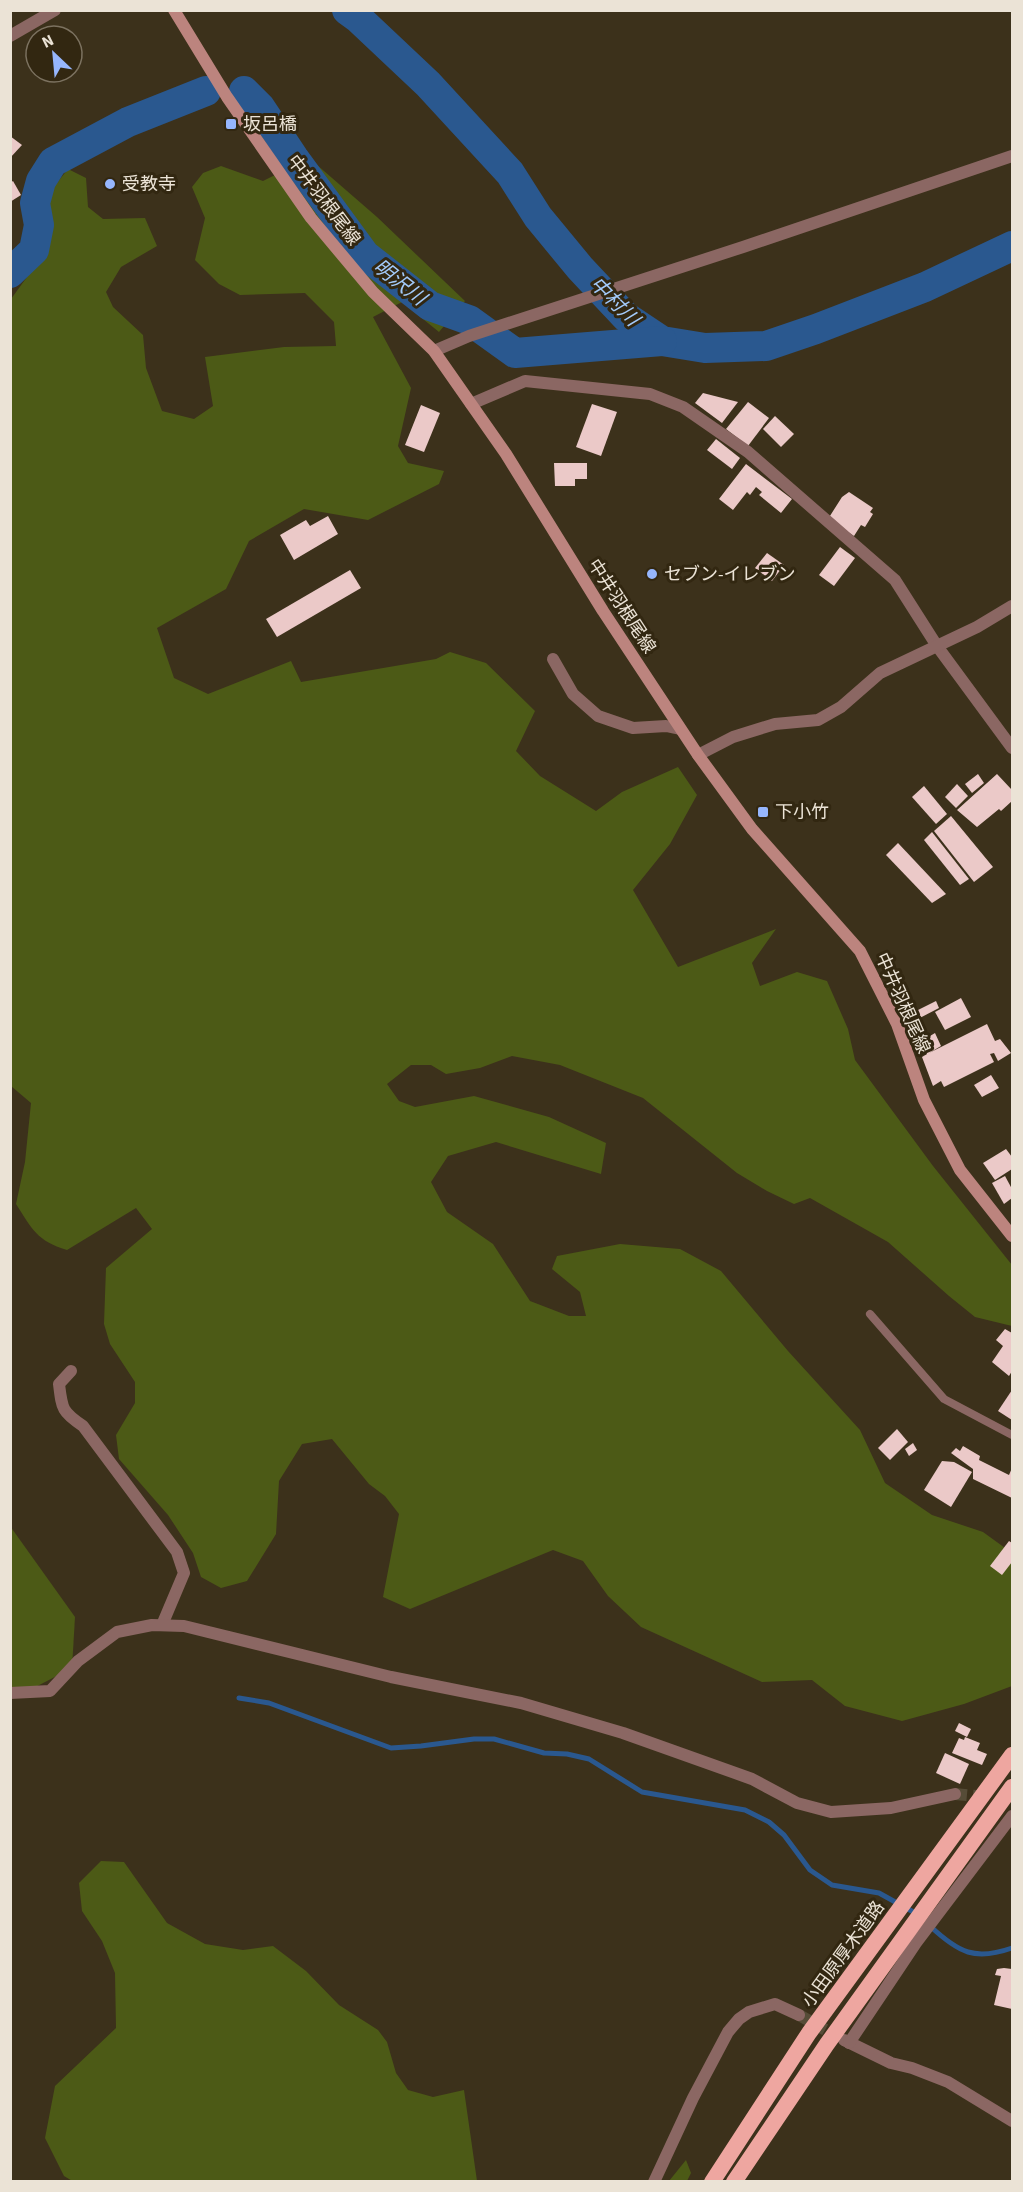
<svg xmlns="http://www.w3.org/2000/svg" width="1023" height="2192" viewBox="0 0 1023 2192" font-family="'Source Sans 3','Noto Sans JP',sans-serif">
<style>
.green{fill:#4c5a16}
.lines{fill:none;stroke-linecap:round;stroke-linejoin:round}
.stream{stroke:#2a588f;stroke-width:5}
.river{stroke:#2a588f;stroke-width:30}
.building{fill:#ebc9c8}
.minor-tunnel{stroke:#564c37;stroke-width:12;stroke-dasharray:12 6;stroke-linecap:butt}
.service{stroke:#8b6763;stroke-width:8}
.minor{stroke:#8b6763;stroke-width:12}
.tertiary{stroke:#8b6763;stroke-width:12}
.secondary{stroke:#bc847e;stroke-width:12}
.trunk{stroke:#eea6a0;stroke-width:16}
.poi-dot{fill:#96b6fd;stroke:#322711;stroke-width:2}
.labels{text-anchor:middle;stroke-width:6;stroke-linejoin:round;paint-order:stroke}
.poi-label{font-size:18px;fill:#ebe3d6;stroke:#322711;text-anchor:start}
.street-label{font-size:18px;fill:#ebe3d6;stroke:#322711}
.water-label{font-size:20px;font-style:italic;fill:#a3cafa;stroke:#322711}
</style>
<rect width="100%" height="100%" fill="#3c311b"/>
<!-- green -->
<g class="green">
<path d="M309,158L377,217L465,301L439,332L402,302L373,317L411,388L398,446L408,463L444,471L439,484L368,520L304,509L249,541L226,589L157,628L174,678L208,694L291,661L301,682L436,659L450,652L486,663L535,711L516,751L540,776L596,811L622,792L678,767L697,795L670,844L633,890L678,967L776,929L752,963L760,986L797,972L827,981L848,1029L855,1060L933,1166L1012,1265V1326L975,1317L949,1296L888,1242L810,1198L794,1204L767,1191L737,1173L643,1098L560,1065L512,1056L480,1068L446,1074L431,1065H411L387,1084L399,1101L415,1107L474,1096L549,1117L606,1143L601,1174L496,1142L448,1156L431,1182L447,1212L493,1244L530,1301L569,1316H586L580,1292L552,1269L557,1256L620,1244L680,1249L721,1271L788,1351L860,1430L885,1483L932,1515L983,1532L1012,1553V1686L964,1704L902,1721L845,1706L812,1680L762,1682L641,1627L608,1596L583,1561L553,1550L410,1609L383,1597L399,1514L385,1496L369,1484L332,1439L302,1444L279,1481L276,1534L247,1581L221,1588L201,1577L193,1553L168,1515L119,1459L116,1435L135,1403V1382L110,1344L104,1324L106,1268L152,1229L136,1208L67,1250C37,1241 32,1229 16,1204L25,1162L31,1103L11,1086V299L43,255L51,190L68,169L86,178L88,207L103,219L145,218L157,246L121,267L106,292L113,307L143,335L146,368L162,411L194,419L213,406L205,357L284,347L336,346L334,322L305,293L240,295L219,284L195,260L205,218L192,187L203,173L221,166L263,181Z"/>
<polygon points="10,1526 75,1617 72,1668 22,1694 11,1692"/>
<polygon points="101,1861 124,1862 167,1923 205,1944 243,1950 273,1946 306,1971 339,2005 378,2030 387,2042 396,2073 408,2090 433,2097 464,2090 477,2181 74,2182 64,2176 45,2138 55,2086 116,2028 115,1973 102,1941 82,1911 79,1883"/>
<polygon points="686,2160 691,2173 687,2181 669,2181"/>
</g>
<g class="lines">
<!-- stream -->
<g class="stream">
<polyline points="239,1698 269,1703 391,1748 421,1746 474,1739 494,1739 544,1753 567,1754 589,1759 642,1792 745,1810 769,1822 784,1835 810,1870 832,1885 879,1893 917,1914"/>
<path d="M930,1926C959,1953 975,1961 1012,1948"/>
</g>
<!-- river -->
<g class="river">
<polyline points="347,10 358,18 428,84 510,173 538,217 580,268 626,317 662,341 705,348 766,346 816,329 925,287 1012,246"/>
<polyline points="244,91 260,107 294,158 365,255 430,306 469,320 515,353 662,341"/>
<polyline points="10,273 34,250 39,225 35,203 41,181 53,162 128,122 206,91"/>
</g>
</g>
<!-- building -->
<g class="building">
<polygon points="10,136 22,145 10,158"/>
<polygon points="13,181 21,195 10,202 10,183"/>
<polygon points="703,393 738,402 722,423 695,403"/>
<polygon points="748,402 769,418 748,446 726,429"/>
<polygon points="592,404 617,412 601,456 576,447"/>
<polygon points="421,405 440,413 424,452 405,445"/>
<polygon points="775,416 794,434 781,447 763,429"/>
<polygon points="716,439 740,458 732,469 707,450"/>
<polygon points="554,463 587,463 587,479 575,479 575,486 555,486"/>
<polygon points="746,464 792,499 781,513 759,495 762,492 756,487 750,495 747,492 733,510 719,499"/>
<polygon points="849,492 873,508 870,512 873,514 865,527 861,525 854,536 828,519 842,497"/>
<polygon points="328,516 338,534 294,560 280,535 306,520 310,526"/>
<polygon points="840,547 855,558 834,586 819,575"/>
<polygon points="767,553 784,565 772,581 755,568"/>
<polygon points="350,570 361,588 277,637 266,619"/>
<polygon points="978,774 984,783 972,793 965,784"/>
<polygon points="997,774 1012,790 1012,801 1001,811 999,809 977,827 957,810"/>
<polygon points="957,784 968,796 956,808 945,797"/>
<polygon points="924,786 947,814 936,824 912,797"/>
<polygon points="951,816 993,867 974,882 934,831"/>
<polygon points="932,832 969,879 960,885 924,840"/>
<polygon points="898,843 946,894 932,903 886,855"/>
<polygon points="961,998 971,1017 945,1030 935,1012"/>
<polygon points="936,1001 939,1008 914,1021 910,1014"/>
<polygon points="987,1024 995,1041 1000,1039 1011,1053 998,1061 994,1053 990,1054 994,1062 944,1087 941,1081 933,1086 922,1057 927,1054 920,1042 935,1033 941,1046 929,1053"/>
<polygon points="991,1075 999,1088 982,1097 974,1085"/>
<polygon points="1006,1149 1012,1157 1012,1169 995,1180 983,1163"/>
<polygon points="1005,1176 1012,1189 1012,1198 1004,1204 992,1183"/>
<polygon points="1005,1329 1012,1333 1012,1371 1009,1376 992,1362 1003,1346 996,1340"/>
<polygon points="1012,1390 1012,1420 998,1411"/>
<polygon points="897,1429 908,1442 890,1460 878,1448"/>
<polygon points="913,1443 917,1450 909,1456 905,1449"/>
<polygon points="963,1446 980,1456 979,1460 1009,1475 1012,1468 1012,1498 973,1479 973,1469 951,1453 956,1448 960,1451"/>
<polygon points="942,1461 954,1462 972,1472 951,1507 924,1490"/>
<polygon points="1009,1541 1012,1543 1012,1562 1002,1575 990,1566"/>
<polygon points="959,1723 971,1729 967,1737 955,1731"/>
<polygon points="965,1737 980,1743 977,1750 987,1754 982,1765 952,1753 959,1738 964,1740"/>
<polygon points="945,1753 969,1764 960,1784 936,1773"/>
<polygon points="1004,1968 1012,1969 1012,2009 994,2005 1001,1976 995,1975 997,1969"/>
</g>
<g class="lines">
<!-- minor-tunnel -->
<g class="minor-tunnel">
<polyline points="955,1794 987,1797"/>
<polyline points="799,2015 840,2038"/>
</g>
<!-- service -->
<polyline class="service" points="870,1314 944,1399 1012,1435"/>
<!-- minor -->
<g class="minor">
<polyline points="471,404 525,381 650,394 683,407 748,452 895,580 937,646 1012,748"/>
<polyline points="553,659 573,694 598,716 633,728 666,726 680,729"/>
<polyline points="698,755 733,737 775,724 818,720 841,707 880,673 977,627 1012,606"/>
<path d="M71,1371L59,1384C62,1409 62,1412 83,1426L177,1552L184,1573L162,1625"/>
<polyline points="10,1693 50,1691 78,1661 117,1632 152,1625 184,1626 391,1677 521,1703 623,1733 752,1779 797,1803 831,1812 891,1808 955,1794"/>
<polyline points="844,2040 891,2063 912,2068 948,2082 1012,2121"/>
<polyline points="849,2043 916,1943 1012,1816"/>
<polyline points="654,2182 693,2098 728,2032 739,2019 749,2012 775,2004 799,2015"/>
</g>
<!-- tertiary -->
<g class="tertiary">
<polyline points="10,36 55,10"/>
<polyline points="434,351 469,336 743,247 1012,156"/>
</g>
<!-- secondary -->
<polyline class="secondary" points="174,10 227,97 311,218 373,292 434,351 471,404 506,454 603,611 698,755 752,829 860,951 897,1024 924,1100 960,1170 1012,1236"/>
<!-- trunk -->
<g class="trunk">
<polyline points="712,2182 809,2033 1012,1755"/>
<polyline points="734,2182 827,2044 1012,1787"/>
</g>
</g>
<!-- markers -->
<g class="poi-dot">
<rect x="225" y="118" width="12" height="12" rx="3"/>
<circle cx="110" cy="184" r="6"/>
<circle cx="652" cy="574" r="6"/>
<rect x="757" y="806" width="12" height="12" rx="3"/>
</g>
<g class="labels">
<!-- poi labels -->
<g class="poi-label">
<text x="243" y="130">坂呂橋</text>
<text x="122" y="190">受教寺</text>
<text x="664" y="580">セブン-イレブン</text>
<text x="775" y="818">下小竹</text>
</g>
<!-- street labels -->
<g class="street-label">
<text transform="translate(324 200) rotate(53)" y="6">中井羽根尾線</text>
<text transform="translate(622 606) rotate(57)" y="6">中井羽根尾線</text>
<text transform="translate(903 1003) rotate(66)" y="6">中井羽根尾線</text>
<text transform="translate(843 1954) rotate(-54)" y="6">小田原厚木道路</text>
</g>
<!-- water labels -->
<g class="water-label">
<text transform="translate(400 282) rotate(38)" y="7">明沢川</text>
<text transform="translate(615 301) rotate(45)" y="7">中村川</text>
</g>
</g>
<!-- border -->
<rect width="1023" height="2192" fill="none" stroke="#ebe3d6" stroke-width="24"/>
<!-- north arrow -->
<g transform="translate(54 54) rotate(334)"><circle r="28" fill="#322711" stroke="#7c7260" stroke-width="1.5"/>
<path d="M0-4.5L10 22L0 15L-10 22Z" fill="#96b6fd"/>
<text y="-9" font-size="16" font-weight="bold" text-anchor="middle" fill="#ebe3d6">N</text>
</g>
</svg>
